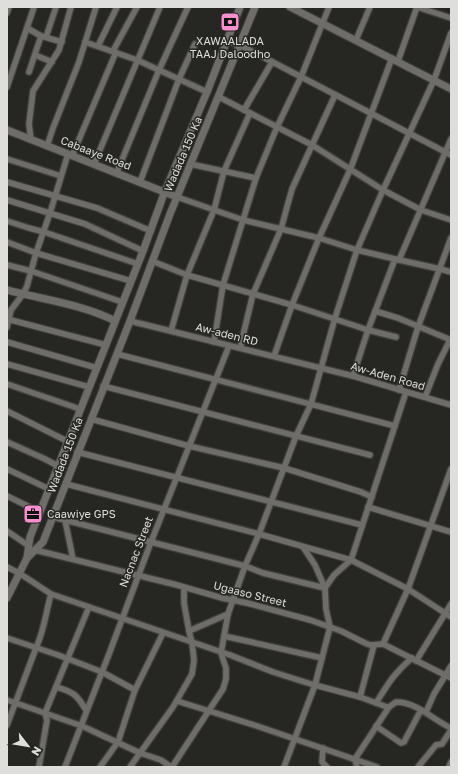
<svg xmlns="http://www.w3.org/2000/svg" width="458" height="774" viewBox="0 0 458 774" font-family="'Golos Text',sans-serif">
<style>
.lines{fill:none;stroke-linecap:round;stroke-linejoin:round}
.minor-casing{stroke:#41413f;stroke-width:8}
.tertiary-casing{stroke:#41413f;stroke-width:9}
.minor{stroke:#6e6d6a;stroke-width:5.5}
.tertiary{stroke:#6e6d6a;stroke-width:7}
.labels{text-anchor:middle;stroke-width:3;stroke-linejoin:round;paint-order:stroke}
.poi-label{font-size:11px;fill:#dededc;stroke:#262623}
.street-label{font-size:11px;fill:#dededc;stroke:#262623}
</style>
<rect width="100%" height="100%" fill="#262623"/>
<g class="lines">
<defs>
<g id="minor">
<polyline points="7,13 9,7"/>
<polyline points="27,28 41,36 62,42"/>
<polyline points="46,37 56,7"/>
<polyline points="356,40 370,7"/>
<polyline points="227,41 240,45 451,155"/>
<polyline points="85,42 137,60 207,92"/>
<polyline points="98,46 117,7"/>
<polyline points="113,51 137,7"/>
<polyline points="35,55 52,62"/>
<polyline points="398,61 417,7 451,18"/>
<polyline points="29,72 41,36"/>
<polyline points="7,87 34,7"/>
<polyline points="219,97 312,145 383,190 421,210 451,220"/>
<polyline points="244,110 272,62"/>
<polyline points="31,140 29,124 33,91 59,50 71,7"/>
<polyline points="47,146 53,128 79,62 96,7"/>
<polyline points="72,156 116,52"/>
<polyline points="7,159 61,176"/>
<polyline points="94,164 160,7"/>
<polyline points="190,164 256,178"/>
<polyline points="117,172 159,70 188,7"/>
<polyline points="7,182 97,208 151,231"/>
<polyline points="140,182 179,79 195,44"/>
<polyline points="177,197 243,220 319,238 357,250 395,259 440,269 451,272"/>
<polyline points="7,200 85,224 143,251"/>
<polyline points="7,221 29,228 44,232 138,264"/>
<polyline points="7,242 36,253 131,281"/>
<polyline points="399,260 451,139"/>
<polyline points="152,261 187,275 292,305 368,330 396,337"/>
<polyline points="7,265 31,271 122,302"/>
<polyline points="375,311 398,318 451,340"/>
<polyline points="7,319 106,345"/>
<polyline points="130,321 353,376 451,405"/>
<polyline points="7,327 11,310 23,294 27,286 36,253 50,213 68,154"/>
<polyline points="171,331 187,275 214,210 224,171 250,113"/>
<polyline points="7,342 97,368"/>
<polyline points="214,342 223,285 256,178 277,127 301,77 329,7"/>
<polyline points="240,348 253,294 281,229 292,189 335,95"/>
<polyline points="117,354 395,426"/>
<polyline points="274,356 292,305 319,238 350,170 392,58"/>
<polyline points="7,364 89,387"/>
<polyline points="353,376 368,330 395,259"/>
<polyline points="7,384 80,409"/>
<polyline points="103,386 370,455"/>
<polyline points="399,390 418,327 451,238"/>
<polyline points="425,397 438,364 450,340"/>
<polyline points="7,411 67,441"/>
<polyline points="91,419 189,446 284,468 361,492 372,497"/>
<polyline points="7,442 45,459 58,466"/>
<polyline points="77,452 362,525"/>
<polyline points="7,469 49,489"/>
<polyline points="66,484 259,534 351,560 408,589 451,617"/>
<polyline points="7,496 40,512"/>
<polyline points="368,507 451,532"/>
<polyline points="53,517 245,566 263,573 325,588"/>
<polyline points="65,520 73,559"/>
<polyline points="7,531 29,546"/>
<polyline points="303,547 315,565 325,588"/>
<polyline points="35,550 177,585 222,598 247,603 310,620 341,631 365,643 370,645 383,644 451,678"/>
<path d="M7,567L19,573L51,594L230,655L273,672L311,684L360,697L387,707H389L396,702C417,702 433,720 451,728"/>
<polyline points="184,588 184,603 189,631"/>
<polyline points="224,636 322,658"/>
<polyline points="7,638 58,655 102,672 135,690"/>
<polyline points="383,644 408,589 451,469"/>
<polyline points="416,661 451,604"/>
<path d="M56,687C74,692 77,695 86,710"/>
<polyline points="360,697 374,645"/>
<polyline points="7,700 82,726 140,753 161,760 171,767"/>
<polyline points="177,701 257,726 377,767"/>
<path d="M376,703C388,684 394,673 412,658"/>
<polyline points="426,712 434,694 451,666"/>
<path d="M7,725L36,648C44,631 46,612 51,594"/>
<polyline points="376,726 401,743 404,742 421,710"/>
<polyline points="323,748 322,762 327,767"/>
<polyline points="39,767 47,720 45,713 89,607"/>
<polyline points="65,767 109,654 151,542 229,346"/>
<polyline points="100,767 118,742 135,690 163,633"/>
<polyline points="130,767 173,707 192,674 194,660 192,643 189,631 228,614"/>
<polyline points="172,767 223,689 226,679 226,668 221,653 228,614 245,566 259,534 296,436 311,404 335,318 357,250 383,190 434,80 451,33"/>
<polyline points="284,767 315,685 330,627 326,609 325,588 334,575 351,560 406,392"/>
<polyline points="357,767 355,759 389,707"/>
<polyline points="418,767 436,745 442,744 451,730"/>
<polyline points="449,767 451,762"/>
</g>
<g id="tertiary">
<polyline points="290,7 451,89"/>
<polyline points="7,130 177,197"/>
<path d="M7,290C41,299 85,305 115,321"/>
<polyline points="27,558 43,542 130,321 170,214 255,7"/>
<polyline points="7,598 27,558 30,537 40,512 143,251 165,191 207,92 240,7"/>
</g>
</defs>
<!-- minor casing -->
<use href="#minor" class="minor-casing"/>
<!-- tertiary casing -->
<use href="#tertiary" class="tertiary-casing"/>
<!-- minor -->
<use href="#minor" class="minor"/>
<!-- tertiary -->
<use href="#tertiary" class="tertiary"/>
</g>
<!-- icons -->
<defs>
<symbol id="bank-square" viewBox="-11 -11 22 22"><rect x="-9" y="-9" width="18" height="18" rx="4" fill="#f790cd" stroke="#262623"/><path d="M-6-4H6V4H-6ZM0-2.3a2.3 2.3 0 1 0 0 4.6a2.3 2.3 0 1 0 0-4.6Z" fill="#111"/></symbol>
<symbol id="office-square" viewBox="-11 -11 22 22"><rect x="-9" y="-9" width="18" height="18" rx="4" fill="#f790cd" stroke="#262623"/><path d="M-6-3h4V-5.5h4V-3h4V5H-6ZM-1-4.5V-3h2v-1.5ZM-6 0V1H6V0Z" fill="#111"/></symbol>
</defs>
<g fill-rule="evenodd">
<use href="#bank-square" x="219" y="11" width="22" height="22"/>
<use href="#office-square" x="22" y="503" width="22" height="22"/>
</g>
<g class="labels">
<!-- poi labels -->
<g class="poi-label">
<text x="230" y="45">XAWAALADA<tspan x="230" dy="13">TAAJ Daloodho</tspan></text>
<text x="47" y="518" text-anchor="start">Caawiye GPS</text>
</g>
<!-- street labels -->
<g class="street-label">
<text transform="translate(96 153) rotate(21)" y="4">Cabaaye Road</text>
<text transform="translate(183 154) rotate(-67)" y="4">Wadada 150 Ka</text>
<text transform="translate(227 334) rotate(14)" y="4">Aw-aden RD</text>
<text transform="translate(388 376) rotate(16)" y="4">Aw-Aden Road</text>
<text transform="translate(65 455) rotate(-69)" y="4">Wadada 150 Ka</text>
<text transform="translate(136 552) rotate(-69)" y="4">Nacnac Street</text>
<text transform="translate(250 594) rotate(14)" y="4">Ugaaso Street</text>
</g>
</g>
<!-- border -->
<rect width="458" height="774" fill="none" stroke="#dededc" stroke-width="16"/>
<!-- north arrow -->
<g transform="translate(28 746) rotate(121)" stroke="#262623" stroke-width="3" paint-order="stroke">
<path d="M0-3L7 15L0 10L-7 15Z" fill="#dededc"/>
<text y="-6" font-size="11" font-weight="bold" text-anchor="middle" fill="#dededc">N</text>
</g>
</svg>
